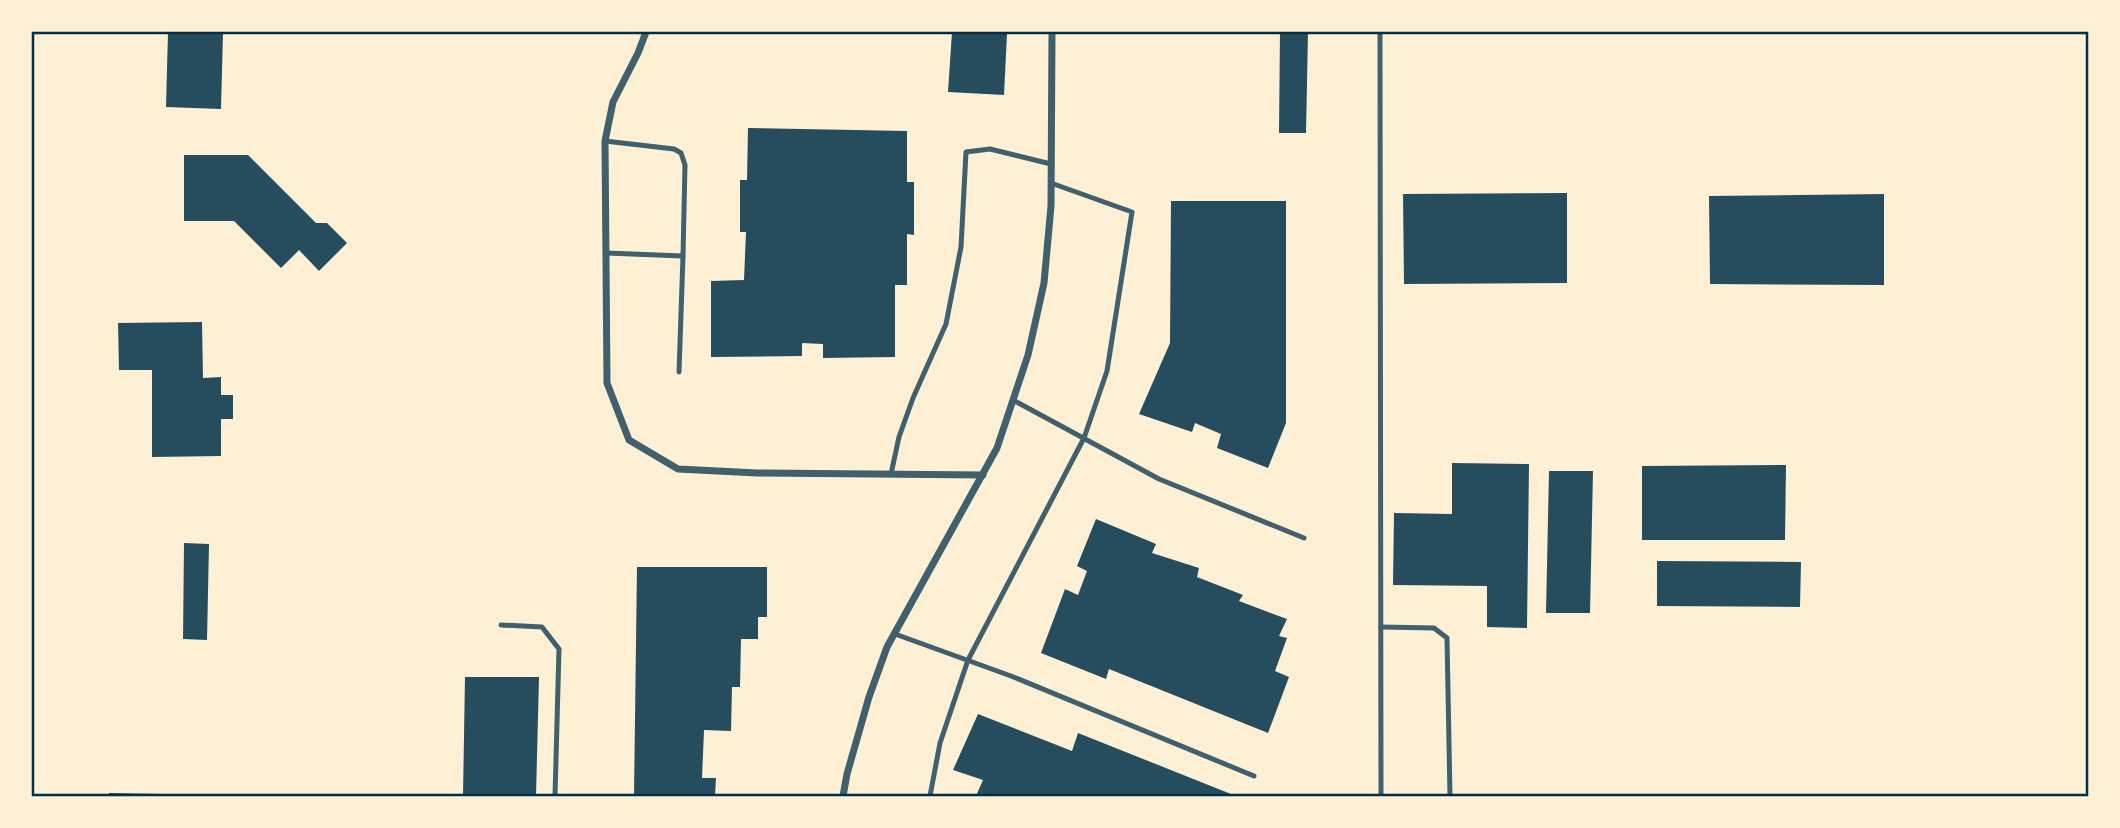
<svg xmlns="http://www.w3.org/2000/svg" width="2120" height="828" viewBox="0 0 2120 828" font-family="'Roboto Condensed',sans-serif">
<style>
.building{fill:#264d5e}
.lines{fill:none;stroke-linecap:round;stroke-linejoin:round}
.service{stroke:#3f606c;stroke-width:5}
.minor{stroke:#3f606c;stroke-width:7}
.neatline{fill:none;stroke:#003049;stroke-width:2.5}
</style>
<rect width="100%" height="100%" fill="#fdf0d5"/>
<!-- building -->
<g class="building">
<polygon points="168,32 223,32 221,109 166,107"/>
<polygon points="952,32 1007,34 1004,95 948,92"/>
<polygon points="1280,32 1308,32 1306,133 1279,133"/>
<polygon points="748,128 907,131 907,182 914,182 914,235 907,234 907,285 895,285 895,357 823,358 823,344 802,343 802,356 711,357 711,281 744,280 746,232 740,232 740,180 747,180"/>
<polygon points="184,155 248,155 316,223 327,223 347,243 319,271 299,250 281,268 234,221 184,221"/>
<polygon points="1567,193 1567,283 1404,284 1403,194"/>
<polygon points="1884,194 1884,285 1710,284 1709,196"/>
<polygon points="1171,201 1286,201 1286,423 1268,468 1217,448 1221,434 1195,423 1192,432 1139,414 1170,343"/>
<polygon points="202,322 203,378 221,377 221,395 233,395 233,419 221,419 221,456 152,457 152,370 119,370 118,323"/>
<polygon points="1452,463 1529,464 1527,628 1487,627 1487,586 1393,585 1394,513 1452,514"/>
<polygon points="1786,465 1785,540 1642,540 1642,466"/>
<polygon points="1549,471 1593,471 1590,613 1546,613"/>
<polygon points="1096,519 1156,544 1152,553 1199,568 1197,577 1243,595 1239,601 1287,619 1279,636 1287,638 1275,671 1289,677 1268,733 1109,669 1106,679 1041,653 1065,589 1078,595 1087,571 1077,566"/>
<polygon points="184,543 209,544 207,640 183,639"/>
<polygon points="1657,561 1801,562 1800,607 1657,606"/>
<polygon points="637,567 767,567 767,617 758,617 758,639 741,639 740,687 732,687 731,731 704,730 702,778 716,778 715,796 634,796"/>
<polygon points="465,677 539,677 536,796 463,796"/>
<polygon points="978,714 1072,751 1078,733 1236,796 976,796 983,780 953,770"/>
<polygon points="109,793 164,794 163,796 109,796"/>
</g>
<g class="lines">
<!-- service -->
<g class="service">
<polyline points="1380,32 1381,796"/>
<polyline points="605,141 674,149 681,153 685,165 683,256 606,253"/>
<polyline points="679,372 683,256"/>
<polyline points="1013,400 1159,479 1304,538"/>
<polyline points="891,474 899,437 913,398 946,324 961,247 966,152 990,149 1051,164"/>
<polyline points="501,625 542,627 559,649 555,796"/>
<polyline points="1381,627 1434,628 1447,638 1450,796"/>
<polyline points="895,634 1011,676 1254,776"/>
<polyline points="930,796 940,743 968,660 1084,438 1107,371 1132,212 1051,183"/>
</g>
<!-- minor -->
<g class="minor">
<polyline points="646,32 638,53 613,102 605,141 607,383 629,440 678,469 757,473 983,475"/>
<polyline points="843,796 847,774 869,697 887,647 997,448 1028,355 1044,283 1051,206 1052,32"/>
</g>
</g>
<!-- border -->
<rect width="2120" height="828" fill="none" stroke="#fdf0d5" stroke-width="66"/>
<rect x="33" y="33" width="2054" height="762" class="neatline"/>
</svg>
